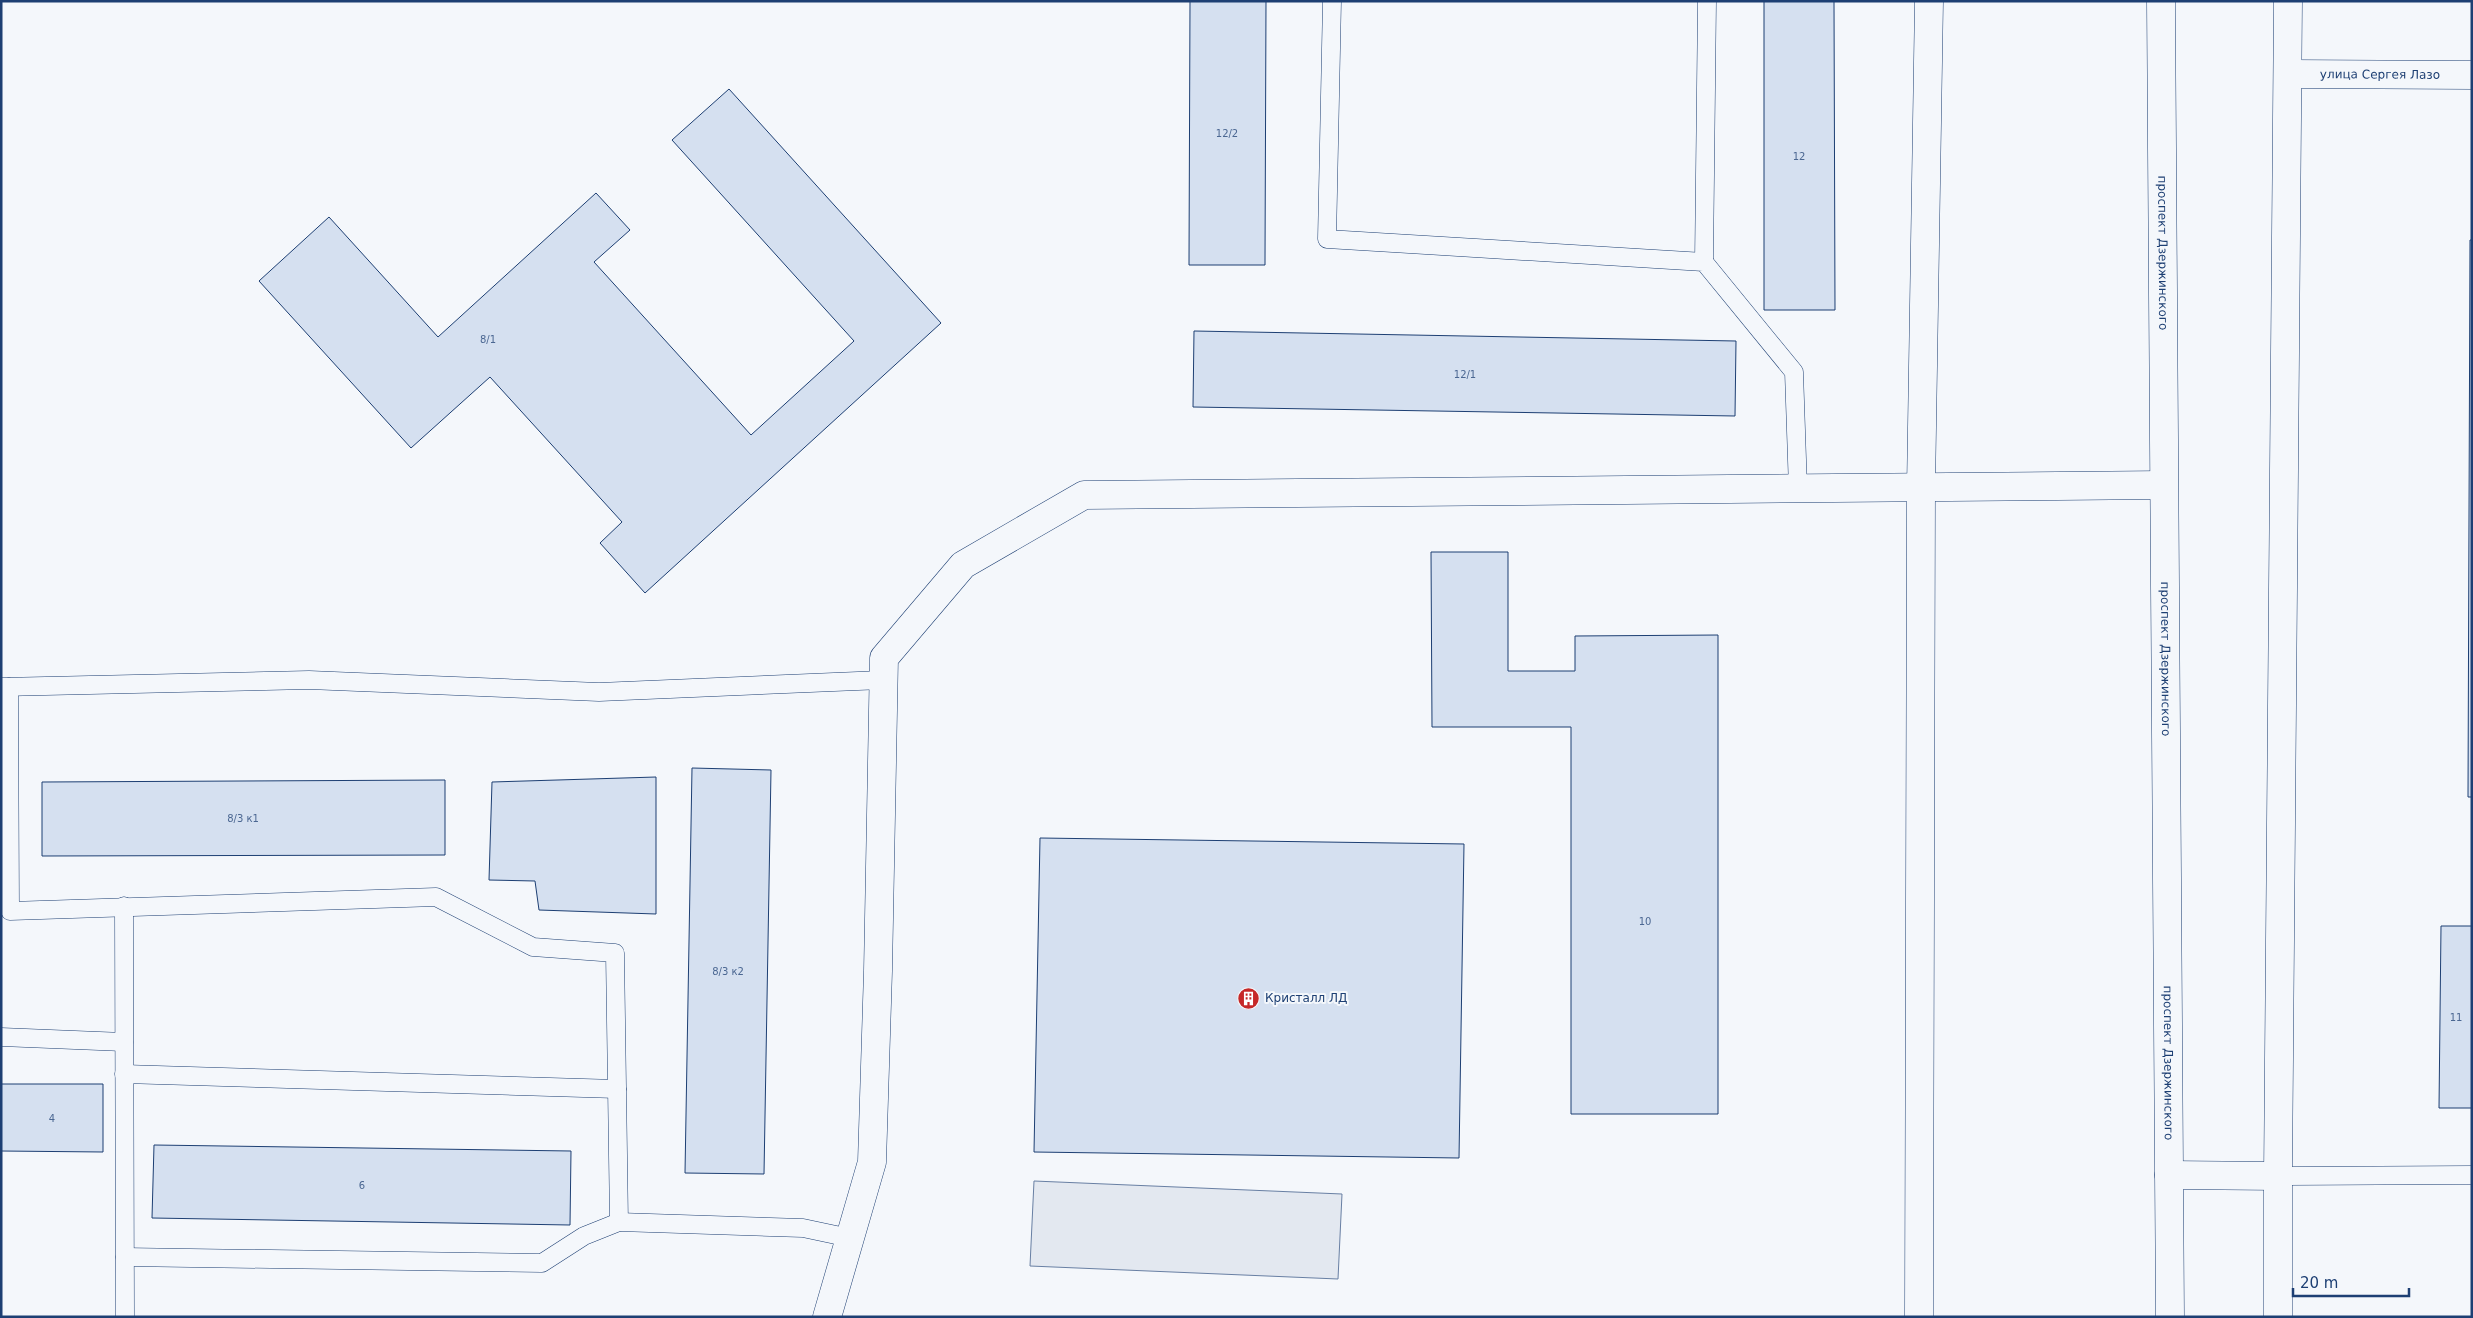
<svg xmlns="http://www.w3.org/2000/svg" width="2473" height="1318" viewBox="0 0 2473 1318" font-family="'DejaVu Sans',sans-serif">
<style>
.parking{fill:#e3e8f0;stroke:#687fa3}
.building{fill:#d5e0f0;stroke:#1d3f73}
.lines{fill:none;stroke-linecap:round;stroke-linejoin:round}
.lane-casing{stroke:#1d3f73;stroke-width:19}
.street-casing{stroke:#1d3f73;stroke-width:29}
.secondary-casing{stroke:#1d3f73;stroke-width:29}
.lane{stroke:#f4f7fb;stroke-width:18}
.street{stroke:#f4f7fb;stroke-width:28}
.secondary{stroke:#f4f7fb;stroke-width:28}
.labels{text-anchor:middle;stroke-width:4;stroke-linejoin:round;paint-order:stroke}
.number-label{font-size:10px;fill:#4b6792}
.street-label{font-size:12px;fill:#1d3f73;stroke:#f4f7fb}
.poi-label{font-size:12px;fill:#1d3f73;stroke:#f4f7fb;text-anchor:start}
</style>
<rect width="100%" height="100%" fill="#f4f7fb"/>
<!-- parking -->
<polygon class="parking" points="1034,1181 1342,1194 1338,1279 1030,1266"/>
<!-- building -->
<g class="building">
<polygon points="1190,1 1266,1 1265,265 1189,265"/>
<polygon points="1764,1 1834,1 1835,310 1764,310"/>
<polygon points="729,89 941,323 645,593 600,543 622,522 490,377 411,448 259,281 329,217 438,337 596,193 630,230 594,262 751,435 854,341 672,140"/>
<polygon points="2470,240 2472,240 2472,797 2468,797"/>
<polygon points="1194,331 1736,341 1735,416 1193,407"/>
<polygon points="1431,552 1508,552 1508,671 1575,671 1575,636 1718,635 1718,1114 1571,1114 1571,727 1432,727"/>
<polygon points="692,768 771,770 764,1174 685,1173"/>
<polygon points="656,777 656,914 539,910 535,881 489,880 492,782"/>
<polygon points="445,780 445,855 42,856 42,782"/>
<polygon points="1040,838 1464,844 1459,1158 1034,1152"/>
<polygon points="2441,926 2472,926 2472,1108 2439,1108"/>
<polygon points="1,1084 103,1084 103,1152 1,1151"/>
<polygon points="154,1145 571,1151 570,1225 152,1218"/>
</g>
<g class="lines">
<defs>
<g id="lane">
<polyline points="1332,1 1327,239 1704,262 1794,372 1798,489"/>
<polyline points="1704,262 1707,1"/>
<polyline points="1,687 309,680 599,692 882,680"/>
<polyline points="9,687 10,911 436,897 533,947 615,953 619,1222"/>
<polyline points="124,906 125,1317"/>
<polyline points="1,1037 124,1042"/>
<polyline points="124,1074 617,1089"/>
<polyline points="2278,1176 2472,1175"/>
<polyline points="125,1257 542,1263 584,1236 619,1222 803,1228 850,1238"/>
</g>
<g id="street">
<path id="s1" d="M2289,74L2472,75"/>
<polyline points="2169,1175 2278,1176"/>
<polyline points="827,1317 872,1162 878,971 884,658 963,565 1084,495 2163,485"/>
<polyline points="1919,1317 1921,488 1929,1"/>
<polyline points="2278,1317 2278,1176 2288,1"/>
</g>
<g id="secondary">
<path id="s2" d="M2161,1L2170,1317"/>
</g>
</defs>
<!-- lane casing -->
<use href="#lane" class="lane-casing"/>
<!-- street casing -->
<use href="#street" class="street-casing"/>
<!-- secondary casing -->
<use href="#secondary" class="secondary-casing"/>
<!-- lane -->
<use href="#lane" class="lane"/>
<!-- street -->
<use href="#street" class="street"/>
<!-- secondary -->
<use href="#secondary" class="secondary"/>
</g>
<!-- icons -->
<defs>
<symbol id="building-disc" viewBox="-11 -11 22 22"><circle r="9.5" fill="#c62828" stroke="#f4f7fb"/><path d="M-4-6H4V6H1V3H-1V6H-4ZM-2.5-4.3h1.7v1.8h-1.7ZM.8-4.3h1.7v1.8H.8ZM-2.5-1h1.7V.8h-1.7ZM.8-1h1.7V.8H.8Z" fill="#fff"/></symbol>
</defs>
<g fill-rule="evenodd">
<use href="#building-disc" x="1236" y="986" width="25" height="25"/>
</g>
<g class="labels">
<!-- number labels -->
<g class="number-label">
<text x="1227" y="137">12/2</text>
<text x="1799" y="160">12</text>
<text x="488" y="343">8/1</text>
<text x="1465" y="378">12/1</text>
<text x="243" y="822">8/3 к1</text>
<text x="1645" y="925">10</text>
<text x="728" y="975">8/3 к2</text>
<text x="2456" y="1021">11</text>
<text x="52" y="1122">4</text>
<text x="362" y="1189">6</text>
</g>
<!-- street labels -->
<g class="street-label">
<text dy="4" stroke="none"><textPath href="#s1" startOffset="91">улица Сергея Лазо</textPath></text>
<text dy="4" stroke="none"><textPath href="#s2" startOffset="252">проспект Дзержинского</textPath></text>
<text dy="4" stroke="none"><textPath href="#s2" startOffset="658">проспект Дзержинского</textPath></text>
<text dy="4" stroke="none"><textPath href="#s2" startOffset="1062">проспект Дзержинского</textPath></text>
</g>
<!-- poi labels -->
<g class="poi-label">
<text x="1265" y="1002">Кристалл ЛД</text>
</g>
</g>
<!-- border -->
<rect width="2473" height="1318" fill="none" stroke="#1d3f73" stroke-width="5"/>
<!-- scale -->
<path d="M2293 1288v8h116v-8" fill="none" stroke="#1d3f73" stroke-width="2.5"/>
<text x="2300" y="1288" font-size="15" fill="#1d3f73" stroke="#f4f7fb" stroke-width="4" paint-order="stroke">20 m</text>
</svg>
